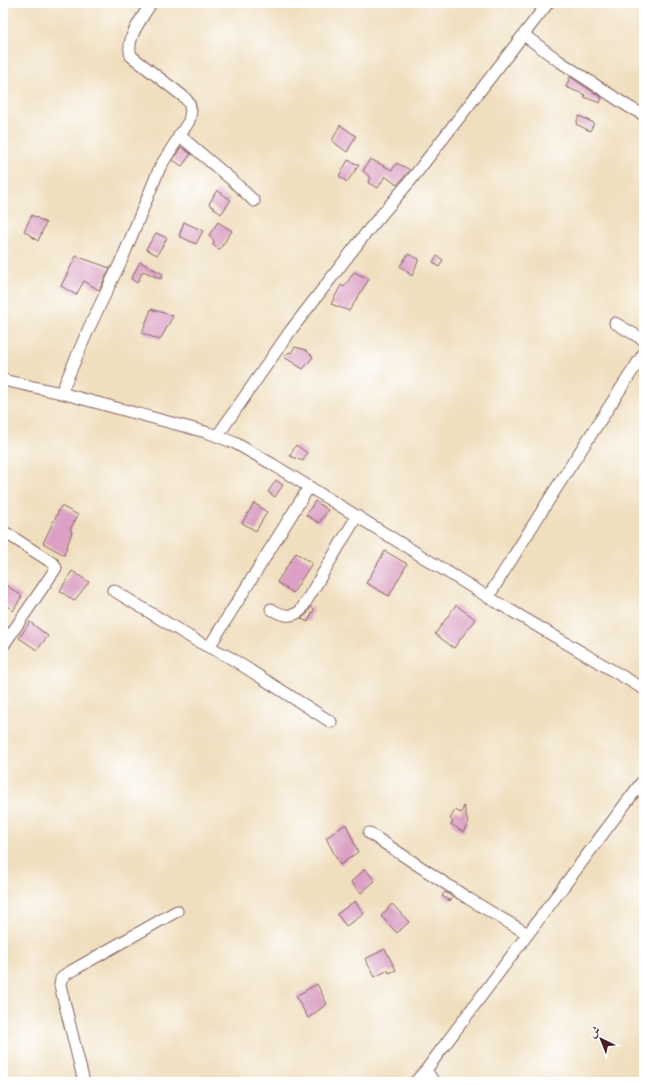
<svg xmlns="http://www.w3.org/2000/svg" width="647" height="1085" viewBox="0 0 647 1085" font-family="'Old Standard TT',Amiri,serif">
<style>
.building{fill:#dba0c4}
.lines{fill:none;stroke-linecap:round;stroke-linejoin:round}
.minor-casing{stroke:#84625f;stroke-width:13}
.minor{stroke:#fff;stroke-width:11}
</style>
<rect width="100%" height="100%" fill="#fff"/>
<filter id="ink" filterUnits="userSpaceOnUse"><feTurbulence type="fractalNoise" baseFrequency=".025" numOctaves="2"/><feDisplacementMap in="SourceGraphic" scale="8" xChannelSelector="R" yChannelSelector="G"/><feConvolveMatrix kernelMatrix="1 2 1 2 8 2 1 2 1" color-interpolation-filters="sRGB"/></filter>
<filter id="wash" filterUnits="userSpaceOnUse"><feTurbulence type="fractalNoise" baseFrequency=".012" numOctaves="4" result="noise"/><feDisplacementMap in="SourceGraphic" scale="16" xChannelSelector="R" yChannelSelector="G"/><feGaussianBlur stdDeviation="0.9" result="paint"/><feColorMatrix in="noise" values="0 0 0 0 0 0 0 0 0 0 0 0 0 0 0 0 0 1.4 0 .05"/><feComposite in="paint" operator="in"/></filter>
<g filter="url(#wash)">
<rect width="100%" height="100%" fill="#f0dfbf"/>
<g id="blocks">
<!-- building -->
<g class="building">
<polygon points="570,77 602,98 600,103 584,97 585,95 566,87"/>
<polygon points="579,116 594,123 590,131 576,124"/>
<polygon points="340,125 356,136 347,152 332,141"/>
<polygon points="181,147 191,154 182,166 173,160"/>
<polygon points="370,159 392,170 397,163 410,170 397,185 385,176 378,188 368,183 371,178 363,171"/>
<polygon points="348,160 359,165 347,182 339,176"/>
<polygon points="217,190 231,200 221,214 209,204"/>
<polygon points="32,215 46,223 38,241 24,231"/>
<polygon points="184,222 203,231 196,244 179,236"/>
<polygon points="218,222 232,231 219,250 213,245 214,241 209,235"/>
<polygon points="156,233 167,238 157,255 146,249"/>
<polygon points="408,254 419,259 412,276 400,266"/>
<polygon points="76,256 110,268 99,290 84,281 76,295 61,286"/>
<polygon points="437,256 443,260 439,267 433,262"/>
<polygon points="140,262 163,274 161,279 143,271 137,283 131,279"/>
<polygon points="354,272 369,279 349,311 331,304 341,285 344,287"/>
<polygon points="151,309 173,316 160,340 142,333"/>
<polygon points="295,347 306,350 313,357 303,369 284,357 289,352 291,353"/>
<polygon points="296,445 307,453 303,461 290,456"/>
<polygon points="276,480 283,485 275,497 268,492"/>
<polygon points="315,501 328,510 319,523 306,515"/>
<polygon points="254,503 267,512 256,531 242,523"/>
<polygon points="61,506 78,515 70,530 72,532 64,555 43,543"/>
<polygon points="385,551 407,564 389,596 366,583"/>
<polygon points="296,553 312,563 293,593 277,582"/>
<polygon points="72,571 89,582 74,601 60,591"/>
<polygon points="6,585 22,596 13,611 3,602 3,590"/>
<polygon points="456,605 475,619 454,648 435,634"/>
<polygon points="311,607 314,609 308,622 301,619 307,614"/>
<polygon points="30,622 48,636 37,650 19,638"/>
<polygon points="464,806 468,824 463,832 451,824 453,822 450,819 455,810 461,813"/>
<polygon points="346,824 358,852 340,865 326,838"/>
<polygon points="365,869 375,881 361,893 351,882"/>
<polygon points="445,892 453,897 450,901 442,896"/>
<polygon points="355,901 364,914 346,926 337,914"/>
<polygon points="392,904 409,922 397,933 381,916"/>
<polygon points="385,949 396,970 389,973 388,970 375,977 365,959"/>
<polygon points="317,984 327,1004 308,1018 296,996"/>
</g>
</g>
</g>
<g filter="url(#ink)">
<use href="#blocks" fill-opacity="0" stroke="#84625f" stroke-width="1"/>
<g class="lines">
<defs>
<g id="minor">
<polyline points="524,35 559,61 629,107 644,115"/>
<polyline points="179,135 232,180 254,201"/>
<polyline points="615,323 644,340"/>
<polyline points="3,380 61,393 209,433 235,443 272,464 488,597 644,689"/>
<path d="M61,393L89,328L123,257L160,167L189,121L191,111L189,103L184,97L131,56C125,38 142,19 151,3"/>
<polyline points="218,435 291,330 366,233 411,180 548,3"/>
<polyline points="3,531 54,564 56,568 3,646"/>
<polyline points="113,590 195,640 209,647 309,487"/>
<polyline points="488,597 557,487 644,353"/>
<path d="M271,609C281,615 291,619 301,610L357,516"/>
<polyline points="209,647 229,657 331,722"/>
<polyline points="369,833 469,899 528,934"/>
<polyline points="426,1070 434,1082"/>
<polyline points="84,1082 60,985 61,979 66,974 177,911"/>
<polyline points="415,1082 426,1070 644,779"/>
</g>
</defs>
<!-- minor casing -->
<use href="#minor" class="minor-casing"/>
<!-- minor -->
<use href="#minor" class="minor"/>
</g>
</g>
<!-- margin -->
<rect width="647" height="1085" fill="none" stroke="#fff" stroke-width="16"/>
<!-- north arrow -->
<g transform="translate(601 1039) rotate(317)" stroke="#ffffff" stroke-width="3" paint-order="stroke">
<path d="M0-3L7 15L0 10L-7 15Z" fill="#4a1f2b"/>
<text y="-6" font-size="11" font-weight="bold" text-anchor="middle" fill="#4a1f2b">ش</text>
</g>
</svg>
